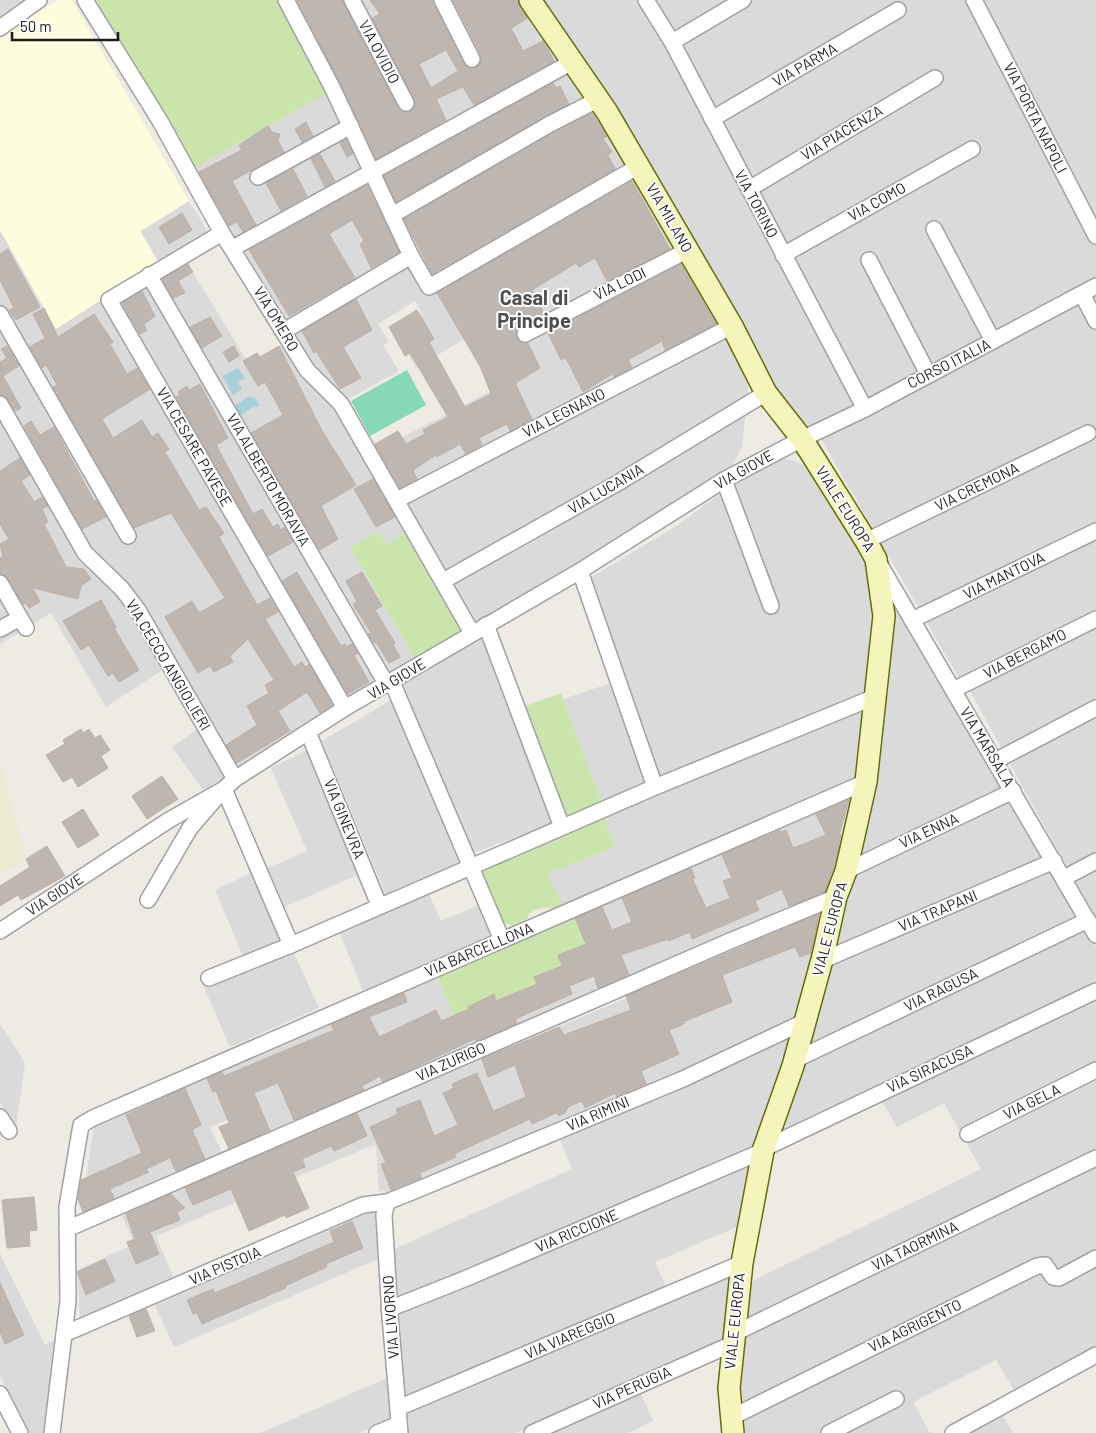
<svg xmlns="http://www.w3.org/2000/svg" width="1096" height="1433" viewBox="0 0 1096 1433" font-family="Barlow,sans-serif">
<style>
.residential{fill:#dbdada}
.education{fill:#fdfcdd}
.farmland{fill:#eaebd0}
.grass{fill:#cae5ac}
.pitch{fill:#86d8b6}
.water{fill:#a6cfd9}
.building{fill:#beb6b0;stroke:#beb0a7;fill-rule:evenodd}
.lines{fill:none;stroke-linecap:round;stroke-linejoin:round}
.street-casing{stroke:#a1a1a1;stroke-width:18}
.secondary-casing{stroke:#656d0b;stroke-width:24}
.street{stroke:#fff;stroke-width:15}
.secondary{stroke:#f4f5ba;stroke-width:21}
.labels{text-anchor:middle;stroke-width:4;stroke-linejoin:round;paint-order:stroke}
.street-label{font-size:15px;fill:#1d1d1d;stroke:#fff}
.district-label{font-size:20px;font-weight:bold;fill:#505050;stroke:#fff}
</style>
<rect width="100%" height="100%" fill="#eeeae4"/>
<!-- residential -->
<g class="residential">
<polygon points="0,0 26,0 0,19"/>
<polygon points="279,0 524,0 597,113 685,260 749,379 742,447 730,470 475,624 378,450 491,391 479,367 482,365 466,338 416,368 395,331 422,314 415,301 378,324 389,342 383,345 399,371 346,400 315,369 194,168 328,92"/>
<polygon points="542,0 1096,0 1096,281 809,429 798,426"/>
<polygon points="189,201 209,233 180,251 248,363 285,343 333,403 409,531 386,544 379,531 350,547 415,658 393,672 385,671 379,681 271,745 204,791 172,747 199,728 164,669 106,707 51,613 0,644 0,230 44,308 159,263 140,232"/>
<polygon points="1096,294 1096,921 963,678 960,680 821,439"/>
<polygon points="781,457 802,464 833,503 871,571 876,617 875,692 661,781 590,578 678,525 721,493 766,614 776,611 730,487"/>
<polygon points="900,606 1096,947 1096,1351 1016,1393 996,1360 913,1402 930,1433 741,1433 738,1405 746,1284 981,1169 944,1103 897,1127 882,1101 775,1147 831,972 877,768 889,688 891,608"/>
<polygon points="484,635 551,823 471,854 400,687"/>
<polygon points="611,683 646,785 601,801 563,699"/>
<polygon points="393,699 464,864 387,898 322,741"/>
<polygon points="862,710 870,713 859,781 564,907 548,874 615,847 603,814"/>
<polygon points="309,749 362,873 284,907 268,868 307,851 271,768"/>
<polygon points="854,792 832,897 260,1140 247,1111 210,1127 224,1156 80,1218 94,1126 437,976 565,972 558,955 587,943 577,914 715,857"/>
<polygon points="256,871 319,1008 230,1047 199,976 243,956 215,890"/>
<polygon points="428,892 441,921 479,905 491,937 363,991 339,931"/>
<polygon points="829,913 797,1021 556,1127 388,1197 384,1190 379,1192 376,1146 373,1145 156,1236 174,1279 83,1319 80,1318 77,1270 134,1244 122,1215 230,1165"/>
<polygon points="0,1024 25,1063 16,1127 0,1103"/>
<polygon points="794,1033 739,1226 655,1262 667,1289 401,1403 392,1250 572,1169 560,1140"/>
<polygon points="371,1210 376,1213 378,1259 174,1347 155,1305"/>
<polygon points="0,1254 45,1345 59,1338 52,1433 28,1433 0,1376"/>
<polygon points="731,1272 726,1338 515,1433 407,1433 407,1414"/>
<polygon points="389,1377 393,1417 390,1420 359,1433 261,1433"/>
<polygon points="640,1392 653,1421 628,1433 550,1433"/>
<polygon points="1003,1416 1013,1433 970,1433"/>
</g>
<!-- education -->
<polygon class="education" points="58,0 72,0 189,201 140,231 159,263 56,329 0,230 0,39 35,13"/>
<!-- farmland -->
<polygon class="farmland" points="0,761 26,859 0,875"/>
<!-- grass -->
<g class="grass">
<polygon points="96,0 279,0 329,92 194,168"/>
<polygon points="379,531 386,544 409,531 462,630 415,658 350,547"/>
<polygon points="561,693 601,801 565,816 523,707"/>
<path d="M603,814L615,847L548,874L564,907C550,911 533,902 527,919L513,926L501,922L478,870Z"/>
<polygon points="577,914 587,943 558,955 565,972 455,1018 437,976"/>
</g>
<!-- pitch -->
<polygon class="pitch" points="407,370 426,405 370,436 351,401"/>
<!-- water -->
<g class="water">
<polygon points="238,368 245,378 238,382 242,389 233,395 222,376"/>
<polygon points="248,397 255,398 260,406 251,408 241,415 234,406"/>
</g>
<!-- building -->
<g class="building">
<path d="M297,0H343L398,107L405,112L414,108V99L372,18L380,14L370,0H433L464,63L472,68L480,64L481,55L453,0H518L528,18L511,28L523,51L543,41L554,61L474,105L463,87L436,99L446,120L376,159L340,83ZM446,50L458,71L431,88L419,64Z"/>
<polygon points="553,83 556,88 560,86 569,104 396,202 384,176"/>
<polygon points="592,113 607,136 603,139 612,152 608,155 615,169 432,274 404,219 554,132"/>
<polygon points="306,122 313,136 302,142 295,129"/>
<polygon points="268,126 272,132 280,134 278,141 284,152 232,181 256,225 243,232 237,222 229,226 199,172 242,150 239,145"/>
<polygon points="346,139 353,154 347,157 340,143"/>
<polygon points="320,154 335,181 325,187 311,159"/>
<polygon points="293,169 307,196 281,211 266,183"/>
<polygon points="632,181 670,249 607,281 595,258 579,267 576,263 532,290 544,314 521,326 516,334 520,342 528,343 540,368 517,382 516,385 532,419 510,431 507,424 479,438 482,445 466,454 460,444 437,457 436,455 413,470 417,479 400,488 375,444 398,431 406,444 425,434 423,430 448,417 410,353 405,356 389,327 417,310 434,339 429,342 465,407 491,394 481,368 437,293"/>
<polygon points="367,185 399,252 371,268 360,244 364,241 352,220 329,234 355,278 289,316 249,250"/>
<polygon points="182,213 192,230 169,244 159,227"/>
<polygon points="8,249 40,307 16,320 9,310 14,308 0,280 0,254"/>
<polygon points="188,264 193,272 178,281 185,293 173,298 162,279"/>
<polygon points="681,264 716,324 665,350 662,341 628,360 632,367 614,377 612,374 583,392 566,358 561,360 548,333"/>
<polygon points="142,291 155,316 144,324 147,330 140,334 122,303"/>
<polygon points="356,299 372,330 343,347 361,378 340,389 316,351 314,353 302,331"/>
<polygon points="44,308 58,337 94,314 113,342 110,344 127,374 137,368 150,389 102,419 113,438 142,420 152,437 158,433 169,449 165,452 199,510 206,507 224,533 219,537 257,605 270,598 278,612 265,619 294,667 302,662 305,667 309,664 332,705 320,713 307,692 278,711 290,731 237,763 226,745 257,725 247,706 269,693 265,685 274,680 248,639 230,656 233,662 214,672 210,666 198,673 165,617 192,601 199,613 225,598 171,513 134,528 53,387 57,385 46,365 42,368 30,347 45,338 33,314"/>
<polygon points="210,317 222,336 202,348 190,327"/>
<polygon points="7,346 19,366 3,376 21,408 15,411 8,399 0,395 0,362 7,358 1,349"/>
<polygon points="234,346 239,356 229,362 223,352"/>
<polygon points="279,346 321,429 356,485 321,506 338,539 320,550 251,433 283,415 265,382 258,386 243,361 257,353 260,357"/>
<polygon points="200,384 228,438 216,445 253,514 262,509 273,527 278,524 281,530 285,527 293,542 268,556 176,397 180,395 178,392 187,386 189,390"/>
<polygon points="31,421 40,435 54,427 94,501 96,500 106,517 82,529 24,426"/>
<polygon points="20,458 30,475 21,481 34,502 42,497 48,506 42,509 48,522 44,524 66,567 84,569 91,579 81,586 78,599 33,588 40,602 29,608 26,603 23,604 8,578 0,574 0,558 3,556 0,544 9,539 0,524 0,471"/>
<polygon points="373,479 395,517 376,527 354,489"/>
<polygon points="297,572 341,646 345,644 346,647 352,644 358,653 354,655 369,682 348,694 282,581"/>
<polygon points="362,572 382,606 375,610 395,643 393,645 400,657 389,663 376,642 374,643 368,634 371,633 353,604 357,602 346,581"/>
<polygon points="101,600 116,627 114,628 139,670 119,682 113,673 108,676 89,645 81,650 63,621"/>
<polygon points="81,729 83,733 89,729 95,738 100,735 110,750 101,756 108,768 78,787 72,777 63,782 46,755 65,744 63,740"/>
<polygon points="162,776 178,799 147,819 132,796"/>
<polygon points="849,800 839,835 841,835 834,867 825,892 789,906 782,889 755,901 759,910 692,939 690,932 669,941 668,939 621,955 629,975 598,988 594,976 569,986 572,994 515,1019 517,1023 476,1041 475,1039 383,1082 380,1076 362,1086 364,1090 294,1120 278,1083 254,1093 270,1131 229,1149 219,1127 229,1123 216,1091 213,1092 207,1079 222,1072 224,1076 334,1030 331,1025 404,993 407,1002 369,1017 379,1037 436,1010 441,1021 469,1009 468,1007 494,994 496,1001 537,984 534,977 562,966 558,955 586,944 575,918 602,907 612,930 632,922 622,898 691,868 695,878 692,878 706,908 730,898 723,881 732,878 722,855 780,830 781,832 786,830 793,848 826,835 816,814"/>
<polygon points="83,809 99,835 78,848 62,822"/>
<polygon points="47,846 65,876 21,900 18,895 0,906 0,886 30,867 26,859"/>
<polygon points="819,914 811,953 800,957 795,947 722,975 732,1002 683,1022 684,1024 669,1030 679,1054 641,1071 646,1084 617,1097 615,1093 585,1108 582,1101 568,1107 565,1113 559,1116 556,1113 532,1124 530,1119 454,1154 456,1157 420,1173 421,1178 391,1190 381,1164 386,1163 370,1127 398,1114 396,1109 420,1100 434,1136 458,1125 443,1093 454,1088 452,1084 477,1073 493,1111 526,1097 515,1065 488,1077 482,1059 559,1027 564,1035 631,1010 626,996"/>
<polygon points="185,1088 201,1125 192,1130 205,1159 176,1171 170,1158 146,1169 149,1172 110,1189 114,1198 83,1212 78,1199 81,1180 142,1153 126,1115"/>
<polygon points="357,1113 367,1136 334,1151 331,1146 302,1159 305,1167 293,1172 309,1208 286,1218 285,1215 249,1231 231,1189 193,1205 185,1188"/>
<polygon points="171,1194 185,1208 177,1212 180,1220 150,1232 159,1254 136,1264 127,1242 135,1239 126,1214"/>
<polygon points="34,1197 37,1230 29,1231 30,1246 7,1248 2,1200"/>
<polygon points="352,1221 363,1248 326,1264 327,1267 285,1286 286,1288 202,1324 197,1313 193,1314 187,1300 213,1289 215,1293 334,1242 330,1231"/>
<polygon points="105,1259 115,1281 86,1295 77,1272"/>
<polygon points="0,1283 24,1335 5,1344 0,1332"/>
<polygon points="146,1309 155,1331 137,1337 129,1316"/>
</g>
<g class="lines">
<defs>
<g id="street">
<polyline points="85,0 160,121 222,233 307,370 341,404 472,633"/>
<polyline points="286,0 332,87 411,256 429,287 639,166"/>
<polyline points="352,0 406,103"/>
<polyline points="442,0 472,59"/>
<polyline points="646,0 672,42 865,409"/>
<polyline points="974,0 1096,236"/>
<polyline points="0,28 39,0"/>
<polyline points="672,42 743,0"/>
<polyline points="712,119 898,10"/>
<polyline points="258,177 351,126"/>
<polyline points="749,189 935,78"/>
<polyline points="394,214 550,124 597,100"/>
<polyline points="934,229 993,341"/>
<polyline points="222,233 109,300 345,708"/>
<polyline points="233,248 572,62"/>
<polyline points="783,255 972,149"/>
<polyline points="869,260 928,374"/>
<polyline points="149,275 387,685"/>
<polyline points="1082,294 1096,321"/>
<polyline points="0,314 128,536"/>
<polyline points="284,331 411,256"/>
<polyline points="525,334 688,250"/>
<polyline points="0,404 85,553 122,589 138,610 235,779"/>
<polyline points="724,480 771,606"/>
<polyline points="397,500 732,326"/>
<polyline points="866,541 1088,433"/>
<polyline points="880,565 1096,935"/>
<polyline points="580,571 655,787"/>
<polyline points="443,581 616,484 766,393"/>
<polyline points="0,583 26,628"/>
<polyline points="912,620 1096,531"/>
<polyline points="486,625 562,827"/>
<polyline points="0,629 20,618"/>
<polyline points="392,682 502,940"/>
<polyline points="953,690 1096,619"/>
<polyline points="308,732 379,905"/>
<polyline points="995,761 1096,708"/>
<polyline points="224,789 291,945"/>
<polyline points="846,871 1013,791"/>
<polyline points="1064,878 1096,861"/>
<polyline points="148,900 190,828 216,798"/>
<polyline points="0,931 169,820 224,789 235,779 345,708 580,571 724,480 802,439 865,409 1096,286"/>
<polyline points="821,961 1054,861"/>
<polyline points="209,978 291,945 655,787 877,696"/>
<polyline points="795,1060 1088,920"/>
<polyline points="0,1117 9,1131"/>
<polyline points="968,1134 1096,1070"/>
<polyline points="765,1148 1096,991"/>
<polyline points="387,1202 384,1215 390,1316 400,1433"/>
<polyline points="67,1229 730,941 836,897"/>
<polyline points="389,1309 467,1278 763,1151"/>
<polyline points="64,1334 363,1205 387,1202 412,1192 683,1079 806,1021"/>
<polyline points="733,1334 1096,1158"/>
<polyline points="0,1394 20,1433"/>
<polyline points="398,1408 742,1263"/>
<polyline points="730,1418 1037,1266 1045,1265 1053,1277 1059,1278 1096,1258"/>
<polyline points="52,1433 68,1301 67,1207 81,1125 93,1118 866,782"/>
<polyline points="377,1433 399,1424"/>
<polyline points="532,1433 732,1344"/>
<polyline points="829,1433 896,1399"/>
<polyline points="953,1433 1096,1355"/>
</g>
<polyline id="secondary" points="530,0 607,112 732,326 766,393 802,439 866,541 876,559 884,616 866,782 853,840 846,871 836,897 823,956 793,1066 763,1151 742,1263 729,1388 733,1433"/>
</defs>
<!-- street casing -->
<use href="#street" class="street-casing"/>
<!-- secondary casing -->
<use href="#secondary" class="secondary-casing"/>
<!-- street -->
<use href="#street" class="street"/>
<!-- secondary -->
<use href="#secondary" class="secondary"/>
</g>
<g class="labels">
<!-- street labels -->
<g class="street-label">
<text transform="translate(379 52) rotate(62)" y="5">VIA OVIDIO</text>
<text transform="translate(805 65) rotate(-30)" y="5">VIA PARMA</text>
<text transform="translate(1035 118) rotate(63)" y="5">VIA PORTA NAPOLI</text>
<text transform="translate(842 133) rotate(-31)" y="5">VIA PIACENZA</text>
<text transform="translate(877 202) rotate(-29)" y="5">VIA COMO</text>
<text transform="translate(756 204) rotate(62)" y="5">VIA TORINO</text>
<text transform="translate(669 218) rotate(60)" y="5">VIA MILANO</text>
<text transform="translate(620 284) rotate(-26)" y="5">VIA LODI</text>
<text transform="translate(276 319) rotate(59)" y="5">VIA OMERO</text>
<text transform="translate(949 364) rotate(-27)" y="5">CORSO ITALIA</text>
<text transform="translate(564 413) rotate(-27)" y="5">VIA LEGNANO</text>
<text transform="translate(194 447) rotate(60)" y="5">VIA CESARE PAVESE</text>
<text transform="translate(744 470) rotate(-29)" y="5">VIA GIOVE</text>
<text transform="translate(268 480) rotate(60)" y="5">VIA ALBERTO MORAVIA</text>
<text transform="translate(977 487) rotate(-26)" y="5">VIA CREMONA</text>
<text transform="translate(606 489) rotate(-30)" y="5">VIA LUCANIA</text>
<text transform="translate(845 509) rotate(58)" y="5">VIALE EUROPA</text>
<text transform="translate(1004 576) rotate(-26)" y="5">VIA MANTOVA</text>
<text transform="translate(1025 654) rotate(-27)" y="5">VIA BERGAMO</text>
<text transform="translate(168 665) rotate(59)" y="5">VIA CECCO ANGIOLIERI</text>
<text transform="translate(397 679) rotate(-31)" y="5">VIA GIOVE</text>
<text transform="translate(987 747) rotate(59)" y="5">VIA MARSALA</text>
<text transform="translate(344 819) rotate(68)" y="5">VIA GINEVRA</text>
<text transform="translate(929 831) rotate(-25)" y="5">VIA ENNA</text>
<text transform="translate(55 895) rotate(-33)" y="5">VIA GIOVE</text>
<text transform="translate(938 911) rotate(-23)" y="5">VIA TRAPANI</text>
<text transform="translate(830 929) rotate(-75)" y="5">VIALE EUROPA</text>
<text transform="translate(479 950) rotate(-23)" y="5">VIA BARCELLONA</text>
<text transform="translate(941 990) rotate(-26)" y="5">VIA RAGUSA</text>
<text transform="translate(451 1062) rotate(-24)" y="5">VIA ZURIGO</text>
<text transform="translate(930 1069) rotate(-25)" y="5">VIA SIRACUSA</text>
<text transform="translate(1032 1102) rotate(-26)" y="5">VIA GELA</text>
<text transform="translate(598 1114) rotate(-23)" y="5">VIA RIMINI</text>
<text transform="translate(577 1231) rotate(-23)" y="5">VIA RICCIONE</text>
<text transform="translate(915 1246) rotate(-26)" y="5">VIA TAORMINA</text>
<text transform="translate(225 1266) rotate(-23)" y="5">VIA PISTOIA</text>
<text transform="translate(391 1317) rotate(-94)" y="5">VIA LIVORNO</text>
<text transform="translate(735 1321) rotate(-84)" y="5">VIALE EUROPA</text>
<text transform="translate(915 1326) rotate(-26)" y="5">VIA AGRIGENTO</text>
<text transform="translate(570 1336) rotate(-23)" y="5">VIA VIAREGGIO</text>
<text transform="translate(632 1388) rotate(-24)" y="5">VIA PERUGIA</text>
</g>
<!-- district labels -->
<g class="district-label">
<text x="534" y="305">Casal di<tspan x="534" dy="23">Principe</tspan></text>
</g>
</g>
<!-- scale -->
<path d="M12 32v8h106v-8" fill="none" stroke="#1d1d1d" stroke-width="2.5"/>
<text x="20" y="32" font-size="15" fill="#1d1d1d" stroke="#ffffff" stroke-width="4" paint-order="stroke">50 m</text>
</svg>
